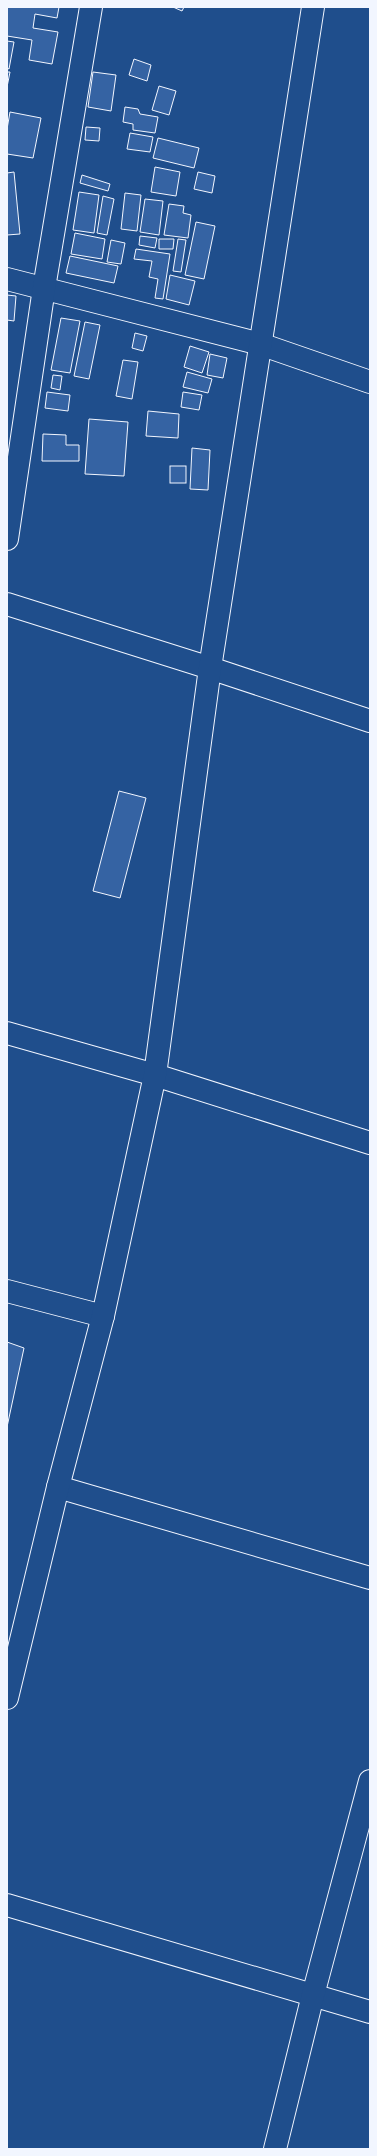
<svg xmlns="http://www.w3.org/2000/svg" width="377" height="2156" viewBox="0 0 377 2156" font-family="Lora,serif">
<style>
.building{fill:#3563a3;stroke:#f2f6ff}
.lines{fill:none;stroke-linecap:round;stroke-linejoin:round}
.minor-casing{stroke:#f2f6ff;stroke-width:24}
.minor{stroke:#1f4e8c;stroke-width:22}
</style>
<rect width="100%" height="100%" fill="#1f4e8c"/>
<!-- building -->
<g class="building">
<polygon points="7,7 59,7 57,18 35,14 33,28 58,32 52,64 29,60 32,40 7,36"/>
<polygon points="173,7 184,7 182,11"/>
<polygon points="7,41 14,42 9,69 7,68"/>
<polygon points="134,59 151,65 147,81 129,75"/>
<polygon points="7,72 10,72 7,87"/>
<polygon points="93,72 116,75 111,111 88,107"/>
<polygon points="159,86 176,91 169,115 152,110"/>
<polygon points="125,107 138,109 140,114 158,117 155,133 133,130 133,124 123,122"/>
<polygon points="10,112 41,118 33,158 7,154 7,129"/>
<polygon points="86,127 100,128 99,141 85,140"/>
<polygon points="130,133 153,137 150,152 127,149"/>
<polygon points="158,138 199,148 194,168 153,158"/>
<polygon points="155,167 180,172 176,196 151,192"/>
<polygon points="14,172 20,234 7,235 7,173"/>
<polygon points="198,172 215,176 212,193 194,189"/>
<polygon points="82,175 110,184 108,191 80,183"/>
<polygon points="79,192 99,195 94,233 73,230"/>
<polygon points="125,193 141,195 137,231 121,229"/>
<polygon points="103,196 114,199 107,235 97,233"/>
<polygon points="145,199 163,201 159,235 140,232"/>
<polygon points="169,204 184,206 183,213 191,215 188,238 164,235"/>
<polygon points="196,222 215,226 204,279 185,275"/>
<polygon points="75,233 105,239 102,259 71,254"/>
<polygon points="140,236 157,238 155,248 139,245"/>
<polygon points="159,239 174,239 173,249 159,249"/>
<polygon points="178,239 186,240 181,272 173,271"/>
<polygon points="111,240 125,243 121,264 107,262"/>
<polygon points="136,249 170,254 163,299 155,298 158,279 149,277 152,261 134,259"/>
<polygon points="70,256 118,266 114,283 66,273"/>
<polygon points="170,275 195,281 189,305 166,299"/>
<polygon points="7,295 16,296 14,321 7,320"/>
<polygon points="61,318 80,321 70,373 51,370"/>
<polygon points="85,322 100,325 89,379 74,376"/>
<polygon points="135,333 147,336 143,351 132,348"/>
<polygon points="190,346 209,352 202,373 184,367"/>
<polygon points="210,354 227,358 223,378 207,375"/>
<polygon points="123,360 138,362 132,399 116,396"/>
<polygon points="187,372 212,379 208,393 183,387"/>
<polygon points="53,375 62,376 60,390 51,388"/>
<polygon points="47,392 70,395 68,411 45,408"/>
<polygon points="183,392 202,395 199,410 181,407"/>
<polygon points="148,411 179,414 178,438 146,436"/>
<polygon points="89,419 128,422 124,476 85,474"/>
<polygon points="43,434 66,435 66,445 79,445 79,461 42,461"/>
<polygon points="192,448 210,450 208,490 190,489"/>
<rect x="170" y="466" width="16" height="17"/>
<polygon points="119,791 146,798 120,898 93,891"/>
<polygon points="7,1342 24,1348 7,1427"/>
</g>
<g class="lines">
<defs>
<g id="minor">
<polyline points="7,279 260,344 370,382"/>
<polyline points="7,539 44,288 91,7"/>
<polyline points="7,604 210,668 370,721"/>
<polyline points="7,1033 155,1075 370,1143"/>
<polyline points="7,1291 103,1316"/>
<polyline points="58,1487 370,1578"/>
<polyline points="7,1698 58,1487 103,1316 155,1075 210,668 313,7"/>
<polyline points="7,1905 370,2012"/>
<polyline points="275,2149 313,1995 370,1781"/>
</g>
</defs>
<!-- minor casing -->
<use href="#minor" class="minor-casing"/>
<!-- minor -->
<use href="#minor" class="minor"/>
</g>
<!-- border -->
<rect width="377" height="2156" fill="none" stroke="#f2f6ff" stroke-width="16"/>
</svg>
